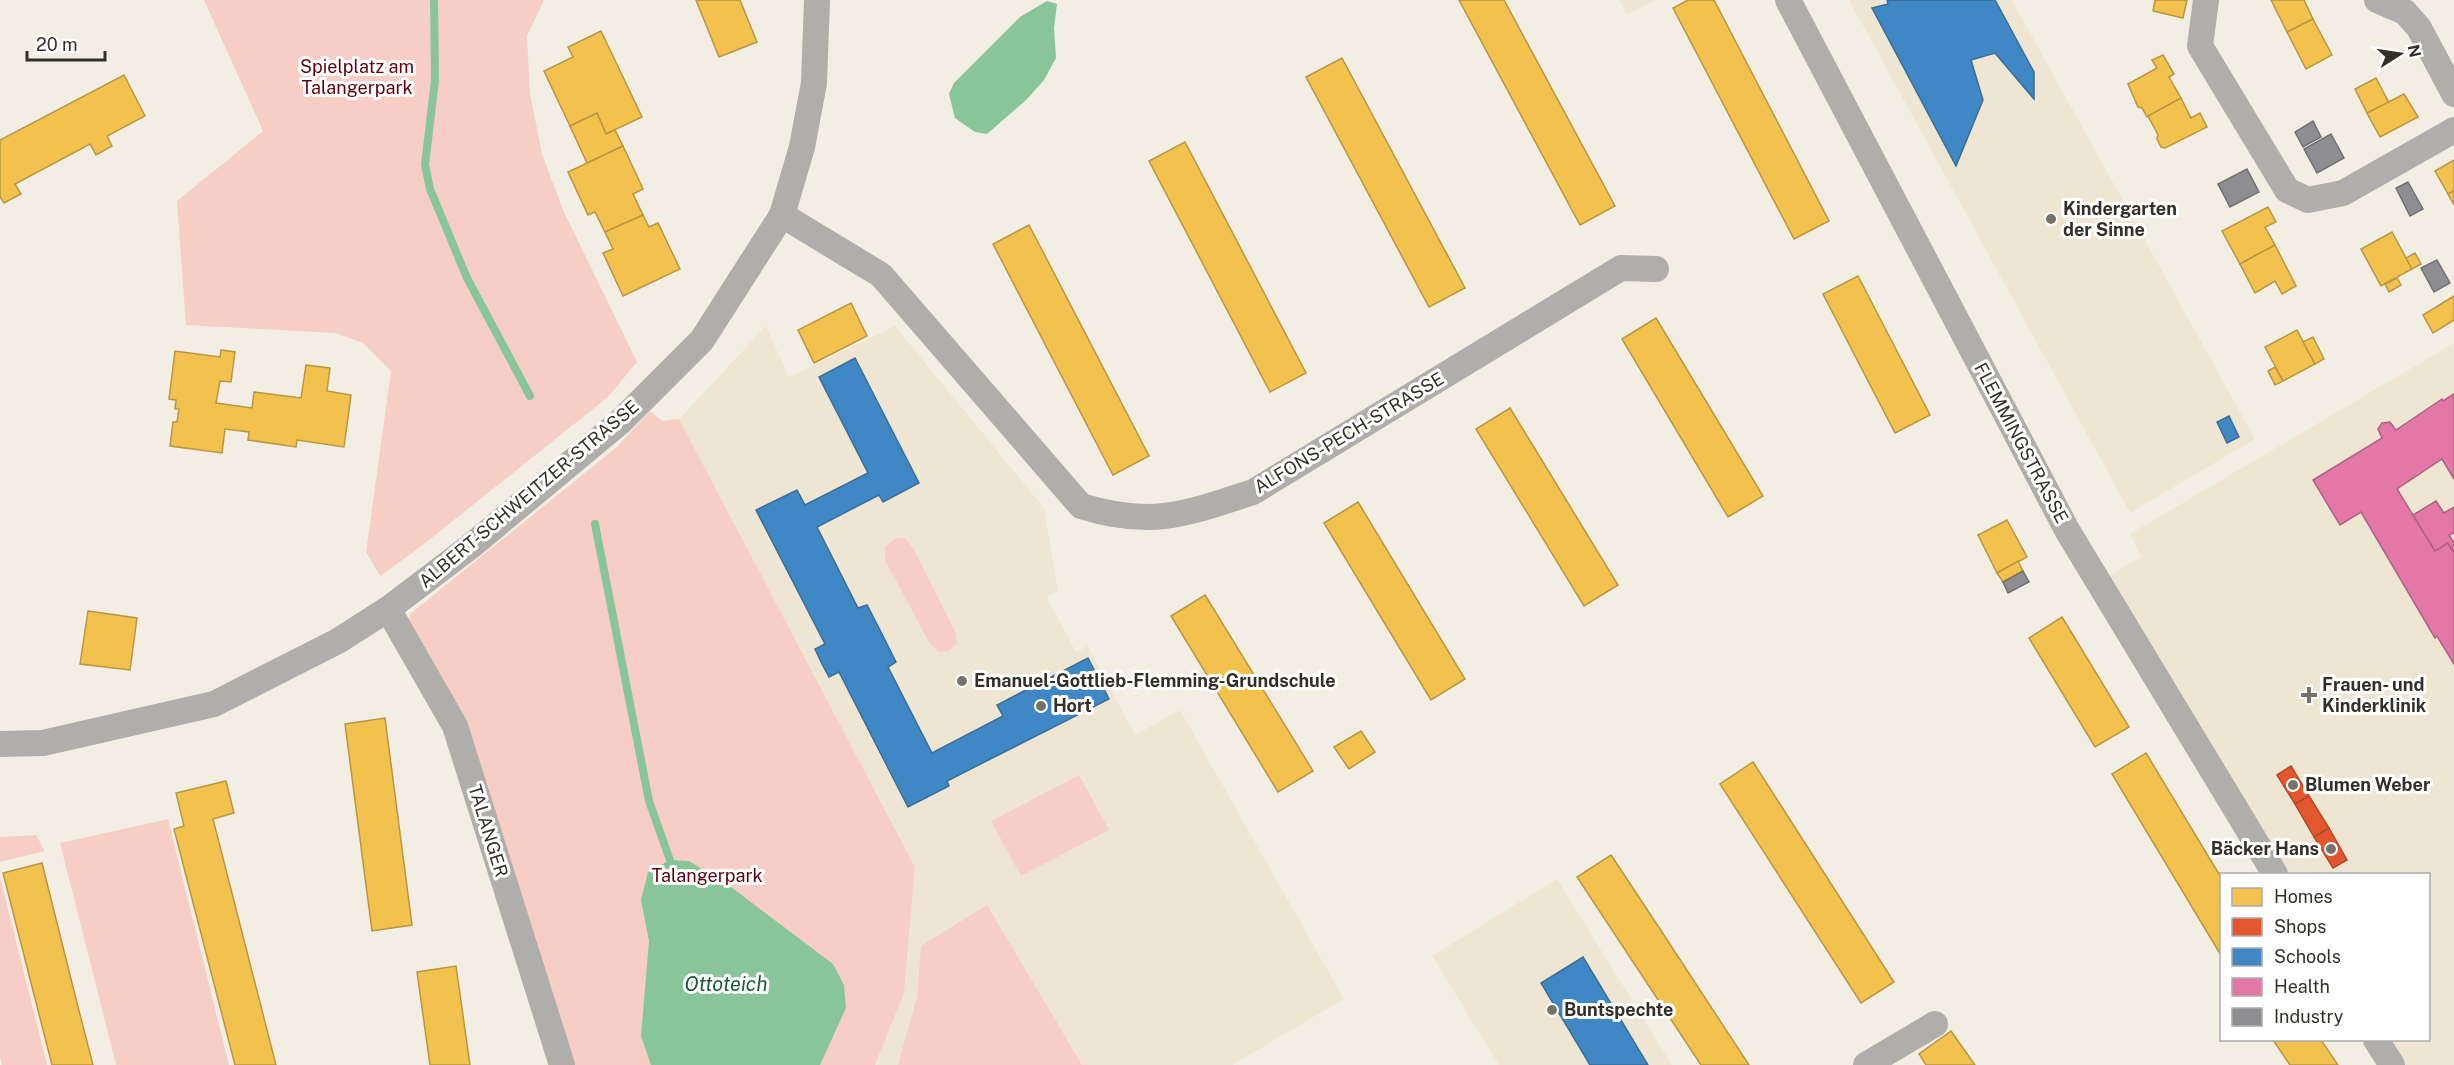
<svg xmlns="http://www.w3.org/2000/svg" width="2454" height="1065" viewBox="0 0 2454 1065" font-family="'Public Sans',sans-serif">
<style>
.built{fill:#eee6d3}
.green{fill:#f7cec6}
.water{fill:#88c599}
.homes{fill:#f2c14e;stroke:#b99643;stroke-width:1.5}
.shops{fill:#e4572e;stroke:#af4b2c;stroke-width:1.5}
.schools{fill:#3f88c5;stroke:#3b6e96;stroke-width:1.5}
.health{fill:#e377a8;stroke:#ae6282;stroke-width:1.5}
.industry{fill:#8d8d92;stroke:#727172;stroke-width:1.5}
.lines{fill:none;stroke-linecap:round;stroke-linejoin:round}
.stream{stroke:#88c599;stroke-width:8}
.minor{stroke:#b0aeaa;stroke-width:26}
.poi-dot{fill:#767269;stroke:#fff;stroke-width:2}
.labels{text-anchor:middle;stroke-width:6;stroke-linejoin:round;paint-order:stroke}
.park-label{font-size:18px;fill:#5e000b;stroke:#fff}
.poi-label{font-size:18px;font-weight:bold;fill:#333028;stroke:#fff;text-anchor:start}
.street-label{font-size:18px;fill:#333028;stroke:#fff}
.water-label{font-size:20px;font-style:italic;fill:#1a5b34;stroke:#fff}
</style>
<rect width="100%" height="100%" fill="#f3eee3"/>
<!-- built -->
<g class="built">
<polygon points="1619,0 1655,0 1627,15"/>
<polygon points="1849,0 2012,0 2255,439 2130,513"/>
<polygon points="766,326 789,377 895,326 1044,508 1058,591 1047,597 1076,652 1088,646 1135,735 1180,710 1344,999 1232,1065 875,1065 904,993 915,867 679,419"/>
<polygon points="2454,343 2454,1065 2392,1065 2376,1040 2428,1040 2428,874 2275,874 2097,582 2141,557 2130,534"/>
<polygon points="1557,879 1672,1065 1499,1065 1432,956"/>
</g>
<!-- green -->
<g class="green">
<polygon points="204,0 544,0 527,36 530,93 542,154 563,210 637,362 608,397 419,548 380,576 366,552 391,371 363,343 335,333 186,325 177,201 263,131"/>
<polygon points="650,411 662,421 679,419 915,867 904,993 875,1065 570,1065 408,631 410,614 617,447"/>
<polygon points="900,538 905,538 913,548 956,633 957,644 949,651 939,652 930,644 885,560 885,547 895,539"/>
<polygon points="1079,775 1109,830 1021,876 991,821"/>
<polygon points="168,819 229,1065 116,1065 60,843"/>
<polygon points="36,835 45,851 0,862 0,837"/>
<polygon points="0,877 47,1065 2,1065 0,1057"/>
<polygon points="987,905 1082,1065 898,1065 917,997 921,946"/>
</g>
<!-- water -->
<g class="water">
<polygon points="1047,1 1057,4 1054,28 1056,58 1044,80 1027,99 987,134 975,132 955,118 949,94 954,83 1020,17"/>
<polygon points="670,860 689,861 731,887 833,964 844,985 846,1008 820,1065 651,1065 641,1036 649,941 641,900 648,872"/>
</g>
<!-- homes -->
<g class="homes">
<polygon points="696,0 740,0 757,42 719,57"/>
<polygon points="1459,0 1504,0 1615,206 1580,225"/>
<polygon points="1688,0 1714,0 1829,221 1794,239 1673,8"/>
<polygon points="2155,0 2187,0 2183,18 2153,11"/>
<polygon points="2271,0 2304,0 2313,19 2287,32"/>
<polygon points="2313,19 2332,55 2306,69 2287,32"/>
<polygon points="601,31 642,117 606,134 597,113 570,126 544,71 573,57 568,47"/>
<polygon points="2163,55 2174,74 2169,77 2181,98 2147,117 2142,108 2138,107 2128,84 2157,68 2152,60"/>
<polygon points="1342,58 1465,288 1429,307 1306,77"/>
<polygon points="124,75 145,116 107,136 112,146 96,155 90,144 15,184 21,194 4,203 0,197 0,140"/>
<polygon points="2376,78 2389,103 2367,113 2355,89"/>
<polygon points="2404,94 2418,117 2380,137 2367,113"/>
<polygon points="2181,98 2191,118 2200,113 2207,127 2165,148 2161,147 2157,139 2158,135 2148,116"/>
<polygon points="597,113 606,134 615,130 623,146 587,163 570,126"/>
<polygon points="1185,142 1306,373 1270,392 1149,161"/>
<polygon points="623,146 643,189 633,194 643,215 605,232 595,212 588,215 568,172"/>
<polygon points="2454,160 2454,191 2448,194 2435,171"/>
<polygon points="2454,191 2454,205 2448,194"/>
<polygon points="2268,207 2276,222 2265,227 2275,245 2240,264 2222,231"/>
<polygon points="643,215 649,227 658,223 680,269 623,296 603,253 613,249 605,232"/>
<polygon points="1029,225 1149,456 1113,475 993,244"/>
<polygon points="2392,232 2412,269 2381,286 2361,249"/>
<polygon points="2275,245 2296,286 2282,294 2275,281 2255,293 2240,264"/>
<polygon points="2415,253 2421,264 2412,269 2406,258"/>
<polygon points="1858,276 1930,415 1895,433 1823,294"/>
<polygon points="2397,278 2401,285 2389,292 2385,284"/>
<polygon points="2454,296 2454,320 2433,333 2423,315"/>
<polygon points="851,303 867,336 814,363 798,330"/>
<polygon points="1656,318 1763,496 1728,517 1622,339"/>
<polygon points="2297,330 2315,364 2283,381 2265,347"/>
<polygon points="2313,337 2324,359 2315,364 2303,342"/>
<polygon points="221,350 235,352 231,382 220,381 216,403 252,408 254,392 301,398 306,365 330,368 327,391 351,395 344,447 297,440 296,447 248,440 249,432 225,429 222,453 170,446 173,422 177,422 179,409 175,409 176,400 169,399 175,351 220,357"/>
<polygon points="2275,367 2283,381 2275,385 2268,371"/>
<polygon points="1510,408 1618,585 1584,606 1476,429"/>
<polygon points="1358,502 1465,679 1431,700 1324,523"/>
<polygon points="2007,520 2027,557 1997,573 1978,535"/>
<polygon points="2018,561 2023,571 2003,582 1997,573"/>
<polygon points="1205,595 1313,771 1278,792 1171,616"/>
<polygon points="88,611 137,618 130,670 80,664"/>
<polygon points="2062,617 2129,727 2095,747 2029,638"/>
<polygon points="385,718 412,925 372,931 345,724"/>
<polygon points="1361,731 1375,752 1349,769 1334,747"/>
<polygon points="2146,753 2222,879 2222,957 2112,774"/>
<polygon points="1753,762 1894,982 1861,1003 1720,784"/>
<polygon points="226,781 234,813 213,819 276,1065 235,1065 174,829 184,826 176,793"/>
<polygon points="1611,855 1658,926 1749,1065 1701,1065 1577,877"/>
<polygon points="42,863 75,995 93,1065 52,1065 3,873"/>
<polygon points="456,966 470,1065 430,1065 417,972"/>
<polygon points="1951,1031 1975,1065 1926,1065 1919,1054"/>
<polygon points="2273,1040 2321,1040 2338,1065 2290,1065"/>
</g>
<!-- shops -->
<g class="shops">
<polygon points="2291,766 2309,796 2295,804 2277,775"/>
<polygon points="2309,796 2329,828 2314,837 2295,804"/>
<polygon points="2329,828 2347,860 2333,868 2314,837"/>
</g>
<!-- schools -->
<g class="schools">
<polygon points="1887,0 1995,0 2034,72 2034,99 1995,53 1971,60 1983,100 1956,166 1872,8 1888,4"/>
<polygon points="855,358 919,483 883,502 879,495 817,527 858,608 867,605 881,632 896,662 888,667 932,753 1003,716 997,705 1088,658 1109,699 947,781 949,786 908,807 839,672 829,677 822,664 815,649 825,644 756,510 797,490 805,505 868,473 819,377"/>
<polygon points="2229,416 2239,437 2227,443 2217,422"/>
<polygon points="1583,957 1648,1065 1590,1065 1541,983"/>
</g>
<!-- health -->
<g class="health">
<polygon points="2454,394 2454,479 2442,459 2397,489 2435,551 2448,543 2452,550 2454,549 2454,664 2437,636 2435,638 2361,512 2340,525 2313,480 2382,438 2378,429 2382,423 2390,422 2396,430 2442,399 2443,401"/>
<polygon points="2436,501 2444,513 2454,507 2454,533 2449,535 2454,543 2452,550 2448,543 2435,551 2413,515"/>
</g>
<!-- industry -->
<g class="industry">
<polygon points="2313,121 2321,137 2303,147 2295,132"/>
<polygon points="2331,134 2344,158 2317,173 2304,149"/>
<polygon points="2247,169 2259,192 2230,207 2218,184"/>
<polygon points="2408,182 2423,209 2410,216 2396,188"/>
<polygon points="2437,260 2450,283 2434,292 2421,268"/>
<polygon points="2023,571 2029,582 2008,593 2003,582"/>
</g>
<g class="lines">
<!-- stream -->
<g class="stream">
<polyline points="434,0 435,80 425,165 430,189 467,278 530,396"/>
<polyline points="595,524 649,801 670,860"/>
</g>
<!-- minor -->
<g class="minor">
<polyline points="1788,0 2067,530 2275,874"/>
<polyline points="2206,0 2200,46 2287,190 2308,200 2343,193 2454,130"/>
<polyline points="2377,0 2405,12 2419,28 2454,94"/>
<path d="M782,215L881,275L1081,506C1152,528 1186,514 1253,492L1621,268L1656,269"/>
<polyline points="388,609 455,726 562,1065"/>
<polyline points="0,744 43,743 214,704 338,641 388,609 471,546 620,422 702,340 782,215 802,147 814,83 817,0"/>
<polyline points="2376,1040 2392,1065"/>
<polyline points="1866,1065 1935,1024"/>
</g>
</g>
<!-- markers -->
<g class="poi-dot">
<circle cx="2051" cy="219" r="6"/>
<circle cx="962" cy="681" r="6"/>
<path d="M2306 686h6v6h6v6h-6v6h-6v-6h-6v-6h6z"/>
<circle cx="1041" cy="706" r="6"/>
<circle cx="2293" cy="785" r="6"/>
<circle cx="2331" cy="849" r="6"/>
<circle cx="1552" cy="1010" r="6"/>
</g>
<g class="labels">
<!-- park labels -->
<g class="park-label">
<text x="357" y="73">Spielplatz am<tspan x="357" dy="21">Talangerpark</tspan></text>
<text x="707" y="882">Talangerpark</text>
</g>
<!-- poi labels -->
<g class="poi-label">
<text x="2063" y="215">Kindergarten<tspan x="2063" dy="21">der Sinne</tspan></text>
<text x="974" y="687">Emanuel-Gottlieb-Flemming-Grundschule</text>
<text x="2322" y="691">Frauen- und<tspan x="2322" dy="21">Kinderklinik</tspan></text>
<text x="1053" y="712">Hort</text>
<text x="2305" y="791">Blumen Weber</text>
<text x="2319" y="855" text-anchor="end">Bäcker Hans</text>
<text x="1564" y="1016">Buntspechte</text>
</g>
<!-- street labels -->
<g class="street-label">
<text transform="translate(1349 433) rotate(-31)" y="6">ALFONS-PECH-STRASSE</text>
<text transform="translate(2021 443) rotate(62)" y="6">FLEMMINGSTRASSE</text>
<text transform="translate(529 494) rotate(-40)" y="6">ALBERT-SCHWEITZER-STRASSE</text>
<text transform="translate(488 831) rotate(73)" y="6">TALANGER</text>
</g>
<!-- water labels -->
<g class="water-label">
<text x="726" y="991">Ottoteich</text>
</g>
</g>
<!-- legend -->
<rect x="2220" y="873" width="210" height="168" fill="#ffffff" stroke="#adaca9" stroke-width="1.5"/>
<rect x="2232" y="888" width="30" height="18" fill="#f2c14e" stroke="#adaca9" stroke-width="1.5"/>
<text x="2274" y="903" font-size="18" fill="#333028">Homes</text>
<rect x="2232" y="918" width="30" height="18" fill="#e4572e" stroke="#adaca9" stroke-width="1.5"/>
<text x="2274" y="933" font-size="18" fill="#333028">Shops</text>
<rect x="2232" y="948" width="30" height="18" fill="#3f88c5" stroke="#adaca9" stroke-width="1.5"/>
<text x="2274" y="963" font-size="18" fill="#333028">Schools</text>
<rect x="2232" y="978" width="30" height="18" fill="#e377a8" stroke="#adaca9" stroke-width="1.5"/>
<text x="2274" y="993" font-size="18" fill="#333028">Health</text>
<rect x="2232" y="1008" width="30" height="18" fill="#8d8d92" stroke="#adaca9" stroke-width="1.5"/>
<text x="2274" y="1023" font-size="18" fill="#333028">Industry</text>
<!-- north arrow -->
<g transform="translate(2400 54) rotate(78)" stroke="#ffffff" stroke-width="4.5" paint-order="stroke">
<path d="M0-4.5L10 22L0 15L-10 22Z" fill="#333028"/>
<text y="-9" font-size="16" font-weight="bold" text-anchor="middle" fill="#333028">N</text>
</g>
<!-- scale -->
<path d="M27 51v9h78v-9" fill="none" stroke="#333028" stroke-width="3"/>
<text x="36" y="51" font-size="18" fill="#333028" stroke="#ffffff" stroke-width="4.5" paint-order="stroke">20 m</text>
</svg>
